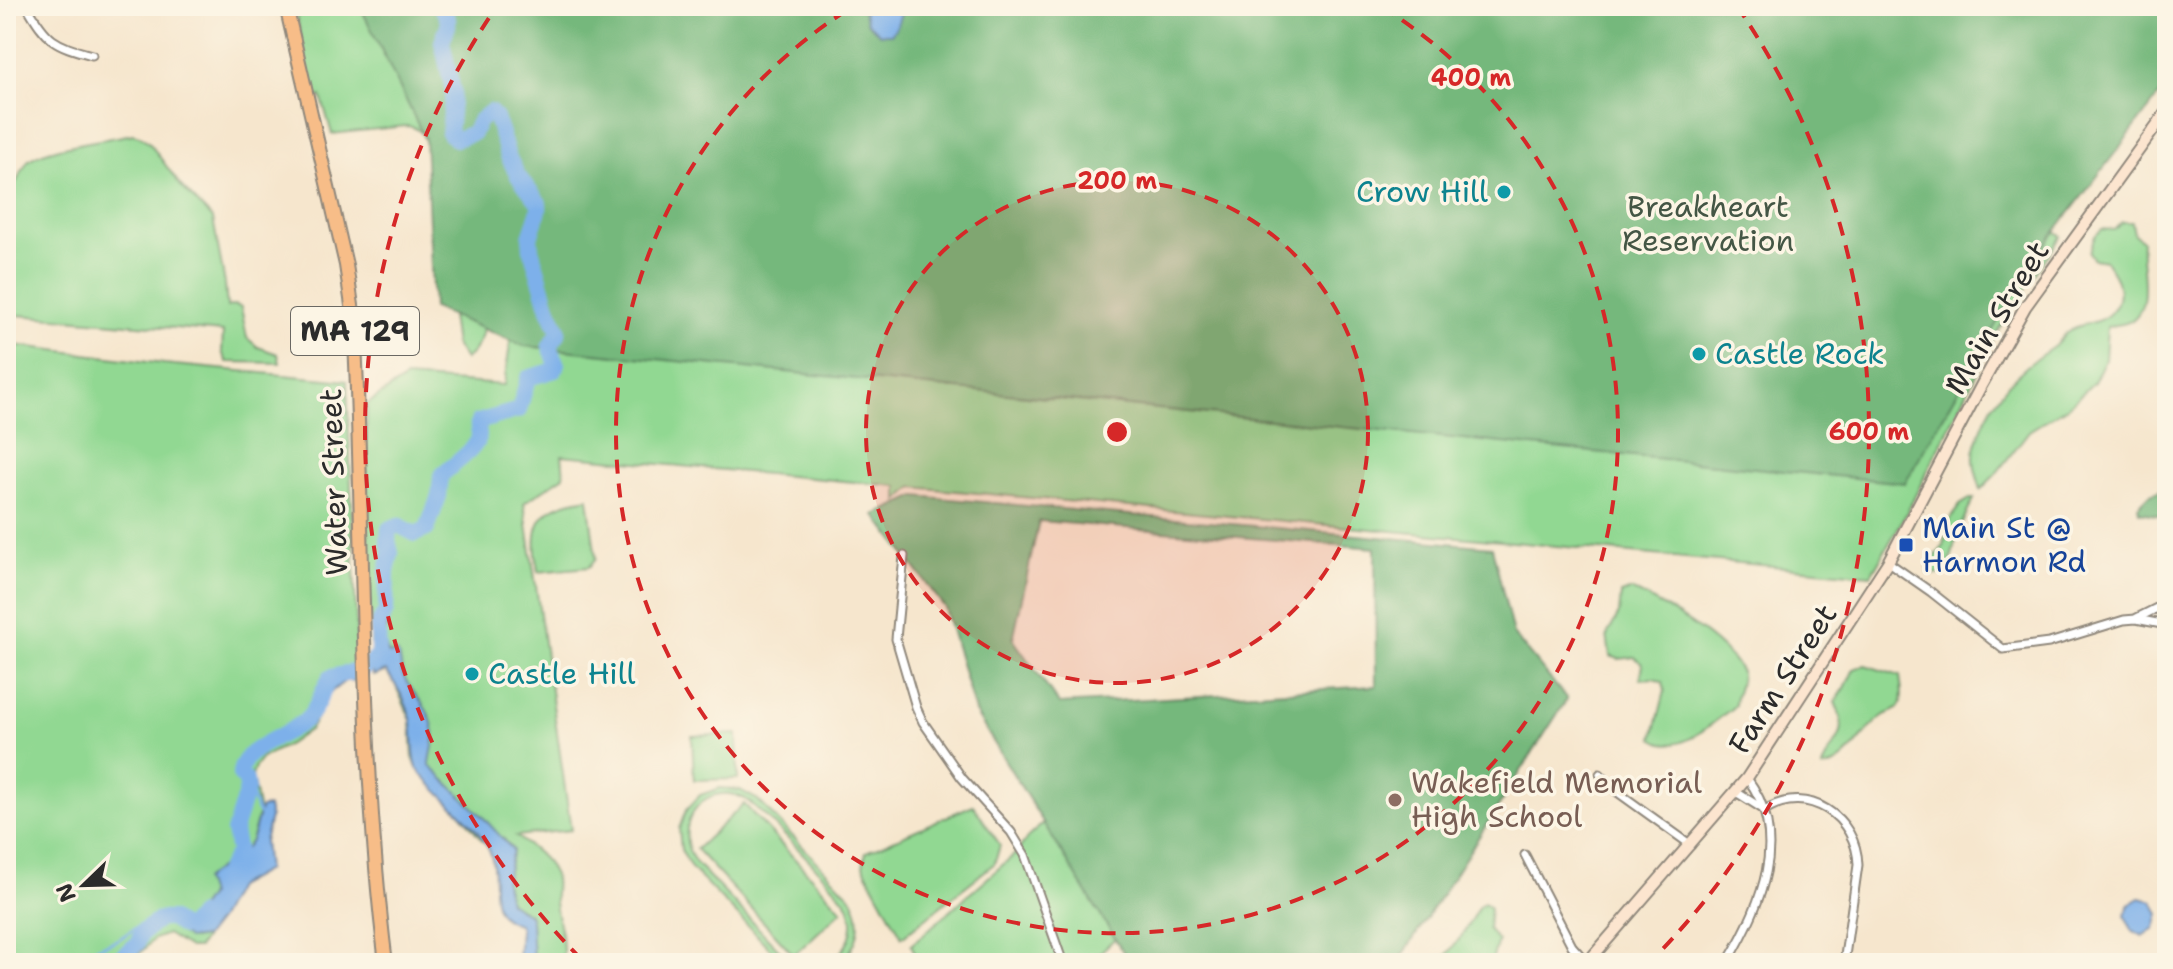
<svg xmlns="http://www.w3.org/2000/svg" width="2173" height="969" viewBox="0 0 2173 969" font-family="'Shantell Sans',sans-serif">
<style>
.green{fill:#91d892;stroke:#5e825e;stroke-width:2}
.forest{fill:#74b87c;stroke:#507254;stroke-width:2;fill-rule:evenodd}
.water{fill:#7db0ea;stroke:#546e8a;stroke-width:2}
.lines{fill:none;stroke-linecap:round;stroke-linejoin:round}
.stream{stroke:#7db0ea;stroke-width:3}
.river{stroke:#7db0ea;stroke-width:16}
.minor-casing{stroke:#90887c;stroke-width:11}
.secondary-casing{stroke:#90887c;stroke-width:14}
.primary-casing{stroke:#90887c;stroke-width:16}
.minor{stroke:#fff;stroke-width:7}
.secondary{stroke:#fce5cf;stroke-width:10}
.primary{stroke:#f7bd88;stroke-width:12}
.ring{fill:none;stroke:#d62828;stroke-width:4;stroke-dasharray:14 10}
.culture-dot{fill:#0f9aa8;stroke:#fcf5e5;stroke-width:3}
.transit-dot{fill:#1a4fb4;stroke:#fcf5e5;stroke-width:3}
.education-dot{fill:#8d6e63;stroke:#fcf5e5;stroke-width:3}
.labels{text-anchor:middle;stroke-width:7;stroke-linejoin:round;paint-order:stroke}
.shield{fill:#fcf5e5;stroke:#6a6863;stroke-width:2}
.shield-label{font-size:28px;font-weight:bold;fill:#2b2b2b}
.culture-label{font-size:30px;fill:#0d838f;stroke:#fcf5e5;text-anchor:start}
.park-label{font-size:30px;fill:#445645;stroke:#fcf5e5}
.street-label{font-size:30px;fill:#2b2b2b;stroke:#fcf5e5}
.transit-label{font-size:30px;fill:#164399;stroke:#fcf5e5;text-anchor:start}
.education-label{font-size:30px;fill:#785e54;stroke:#fcf5e5;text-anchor:start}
.centre{fill:#d62828;stroke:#fcf5e5;stroke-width:4}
.ring-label{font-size:24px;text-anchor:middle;font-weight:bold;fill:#d62828;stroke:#fcf5e5;stroke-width:7;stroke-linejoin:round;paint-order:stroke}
</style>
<rect width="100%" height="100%" fill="#fcf5e5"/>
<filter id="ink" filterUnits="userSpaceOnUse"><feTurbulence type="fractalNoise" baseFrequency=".0125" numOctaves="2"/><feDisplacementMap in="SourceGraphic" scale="16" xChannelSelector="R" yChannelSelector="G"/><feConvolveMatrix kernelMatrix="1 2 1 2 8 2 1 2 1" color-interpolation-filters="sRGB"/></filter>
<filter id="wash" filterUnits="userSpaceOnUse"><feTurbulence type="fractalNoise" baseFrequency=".006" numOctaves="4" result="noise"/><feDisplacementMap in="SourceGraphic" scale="32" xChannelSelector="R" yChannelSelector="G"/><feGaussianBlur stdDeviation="1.8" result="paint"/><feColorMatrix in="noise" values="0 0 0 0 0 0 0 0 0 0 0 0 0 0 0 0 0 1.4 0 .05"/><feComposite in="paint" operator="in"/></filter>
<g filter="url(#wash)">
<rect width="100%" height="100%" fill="#f6e6cd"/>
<!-- green -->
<g class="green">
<path d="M294,6H1984L1909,110L2061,236L1998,330L1906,514L1871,575L913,487L898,501V486L562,455L564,476L524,503L571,830L516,836C529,846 544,856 552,871C558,880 554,891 555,902C557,923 566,941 562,963H533L531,920L529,914L509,902L505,882L513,850L503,838L482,840L462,815L417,768L413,757L411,720L395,684L386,671L373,676C369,585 364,495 367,404L406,378L504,385L511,338L488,301C484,323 484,346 465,359L455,345L428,150C424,137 422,127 406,126L332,134L321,96L315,99Z"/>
<path d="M133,134L142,137L150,144L181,186L213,219L225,284L227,307L234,305L241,307L247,338L258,347L278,354L280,363L227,362L222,352L223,332L6,314V201L27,162C40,147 110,139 133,134Z"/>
<path d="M2122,222H2132L2134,234L2142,241C2139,264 2156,312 2126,323C2120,325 2113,325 2107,327L2105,359L2094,382L2070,405L2029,431L1995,475L1981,489C1978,479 1974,470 1974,460C1973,449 1978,440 1981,430C1994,394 2020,368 2052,348C2059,344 2061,335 2068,331C2081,323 2098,324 2108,315C2126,300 2119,277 2105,261L2094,259L2089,252L2095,236L2102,229L2114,230Z"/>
<polygon points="6,344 164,364 347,381 358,671 330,677 317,717 310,729 289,744 263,757 255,767 252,776 259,813 251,841 193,939 205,937 198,948 189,948 167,934 154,939 135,958 124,963 6,963"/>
<path d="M588,498L596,559L589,567L538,572C531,524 536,506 588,498Z"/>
<polygon points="1970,499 1974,499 1957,533 1950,565 1943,574 1928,573 1928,565 1944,546 1948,524 1960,505"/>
<path d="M1632,590C1665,606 1723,639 1741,672C1742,684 1735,693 1735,705L1731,709C1712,723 1678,758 1653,738L1665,691L1663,682L1654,678L1640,679L1643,665L1635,657L1619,659L1610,656L1607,635L1619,614L1621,594Z"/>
<path d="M1865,665L1900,676C1901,685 1904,699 1899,707C1895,713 1889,712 1883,716C1862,730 1849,765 1822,768C1830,739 1853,742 1835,702L1845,688L1854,669Z"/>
<polygon points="1183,701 1146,909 1089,963 920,963 911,945 1015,854 1029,836"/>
<polygon points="737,734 738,779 694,780 692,736"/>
<path d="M720,788L740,790L758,800L852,898C864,921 860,946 839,963H825C849,952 858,929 848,905C838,889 758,805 743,798C701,779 670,829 696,863L784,955L799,963H785L780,959L691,868L681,850L679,829L686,810L700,795Z"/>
<polygon points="744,804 842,910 794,955 696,849"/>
<polygon points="973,805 1000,845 995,863 902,937 863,866 866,852"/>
<polygon points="1484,903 1490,908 1488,929 1498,941 1491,963 1440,963 1461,937 1479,906"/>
</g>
<!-- forest -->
<g class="forest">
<polygon points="360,6 862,6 867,22 880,34 899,15 903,6 2167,6 2167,85 2032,262 1905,483 524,346 433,308 425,139"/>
<polygon points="2167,488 2167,517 2139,512 2138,506 2150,494"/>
<path d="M916,496L1492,547L1513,634L1567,699L1398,963H1130L975,712L945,608L875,515ZM1039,521L1375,548L1376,686L1059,704L1013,639Z"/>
</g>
<!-- water -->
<g class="water">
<polygon points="862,6 903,6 897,26 891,34 880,34 867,22"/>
<path d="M389,587C390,594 392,601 391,608C389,625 379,637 389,654L397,653C403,661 399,668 404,677C414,697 432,708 434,734C435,745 430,755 430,766L481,815L513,850L505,882L509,902L529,915L531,920L533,963H518L520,927L518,924C481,915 501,879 490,852C478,822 437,796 417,768C412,753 414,739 412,724C409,705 397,686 386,671L373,676V664L382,651L377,618L388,597Z"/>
<path d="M358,665V677L354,681H345L322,699L319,689C330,677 343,669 358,665Z"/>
<path d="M265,807H268L270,818L264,841L267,870L236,887L219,919L205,937L187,939L182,934L209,895L204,880C216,867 240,858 249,844C256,833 256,819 261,808Z"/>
<polygon points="2140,898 2153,901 2159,914 2155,928 2143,936 2132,930 2125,916 2129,905"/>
</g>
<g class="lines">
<!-- stream -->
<g class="stream">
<path d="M259,814C251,801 251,786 243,775C254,746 285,741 307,722C315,715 318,704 324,695"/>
<polyline points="85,963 92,950 119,939 155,915 167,916 174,927 187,930"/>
</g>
<!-- river -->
<g class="river">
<path d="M225,874L238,852L234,831L247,789L246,780L240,775C241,746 287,737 305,720C318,709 321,691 331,677L362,670L379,656L378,625L386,611L387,572L391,553L388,540L389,529L398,525L415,534L427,529L439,496L441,476C449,467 478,449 479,436C479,431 477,427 478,422L519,410L528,378L555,370L557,365L550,346L558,334V329L549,309L531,249L530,237L539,210V203L518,176L508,156L496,118L490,112L479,121L473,133L456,139L449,134L453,91L442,42L448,26V19L441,6"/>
<polyline points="113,963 137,944 141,934 160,919 170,919 183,927 189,926 201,915"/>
</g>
</g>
</g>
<g filter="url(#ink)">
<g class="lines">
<defs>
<g id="minor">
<path d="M27,6C47,41 54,45 92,55"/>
<polyline points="904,556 896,639 916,707 923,722 962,778 1011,832 1025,855 1063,963"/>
<polyline points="1888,562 1931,592 2003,649 2049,643 2124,620 2136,619 2167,625"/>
<polyline points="2137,618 2167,603"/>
<polyline points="1600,774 1616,791 1691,845"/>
<polyline points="1736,792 1763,809"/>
<path d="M1765,810C1807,783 1857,817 1858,865L1844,963"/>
<polyline points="1525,855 1572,946 1587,963"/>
<path d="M1727,963C1761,906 1791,837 1747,778"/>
</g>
<polyline id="secondary" points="1587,963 1747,778 1888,562 1982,384 2025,307 2167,111"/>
<path id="primary" d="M286,6L346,265L354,319C365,533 359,750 386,963"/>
</defs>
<!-- minor casing -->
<use href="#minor" class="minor-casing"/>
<!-- secondary casing -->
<use href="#secondary" class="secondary-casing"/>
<!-- primary casing -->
<use href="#primary" class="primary-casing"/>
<!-- minor -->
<use href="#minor" class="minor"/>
<!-- secondary -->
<use href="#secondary" class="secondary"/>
<!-- primary -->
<use href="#primary" class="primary"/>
</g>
</g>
<!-- distance rings -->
<circle cx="1117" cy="432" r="251" fill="#d62828" fill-opacity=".12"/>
<g class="ring">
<circle cx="1117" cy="432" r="251"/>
<path d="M1382 7A501 501 0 1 1 852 7"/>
<path d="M581 959A752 752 0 0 1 497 6M1737 6A752 752 0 0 1 1653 959"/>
</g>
<!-- markers -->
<g class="culture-dot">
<circle cx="1504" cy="192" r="8"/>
<circle cx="1699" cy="354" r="8"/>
<circle cx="472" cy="674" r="8"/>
</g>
<rect class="transit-dot" x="1898" y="537" width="16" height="16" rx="4"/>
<circle class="education-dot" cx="1395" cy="800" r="8"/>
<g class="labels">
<!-- shield labels -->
<rect class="shield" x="291" y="307" width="128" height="48" rx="6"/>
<g class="shield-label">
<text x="355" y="341">MA 129</text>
</g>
<!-- culture labels -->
<g class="culture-label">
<text x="1488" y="202" text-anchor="end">Crow Hill</text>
<text x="1715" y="364">Castle Rock</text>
<text x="488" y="684">Castle Hill</text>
</g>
<!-- park labels -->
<g class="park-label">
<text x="1708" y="217">Breakheart<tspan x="1708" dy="34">Reservation</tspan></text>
</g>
<!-- street labels -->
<g class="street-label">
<text transform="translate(1997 318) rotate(-59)" y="10">Main Street</text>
<text transform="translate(334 482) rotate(-92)" y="10">Water Street</text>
<text transform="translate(1783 679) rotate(-57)" y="10">Farm Street</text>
</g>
<!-- transit labels -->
<g class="transit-label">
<text x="1922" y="538">Main St @<tspan x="1922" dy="34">Harmon Rd</tspan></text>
</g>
<!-- education labels -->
<g class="education-label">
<text x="1411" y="793">Wakefield Memorial<tspan x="1411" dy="34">High School</tspan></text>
</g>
</g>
<circle cx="1117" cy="432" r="12" class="centre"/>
<g class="ring-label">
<text x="1471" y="86">400 m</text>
<text x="1117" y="189">200 m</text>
<text x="1869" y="440">600 m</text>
</g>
<!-- margin -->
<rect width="2173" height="969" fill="none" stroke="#fcf5e5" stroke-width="32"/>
<!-- north arrow -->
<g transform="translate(84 885) rotate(247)" stroke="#fcf5e5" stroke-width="6" paint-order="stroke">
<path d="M0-6L14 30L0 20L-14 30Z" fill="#2b2b2b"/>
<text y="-12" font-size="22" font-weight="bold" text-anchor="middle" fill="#2b2b2b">N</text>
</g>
</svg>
